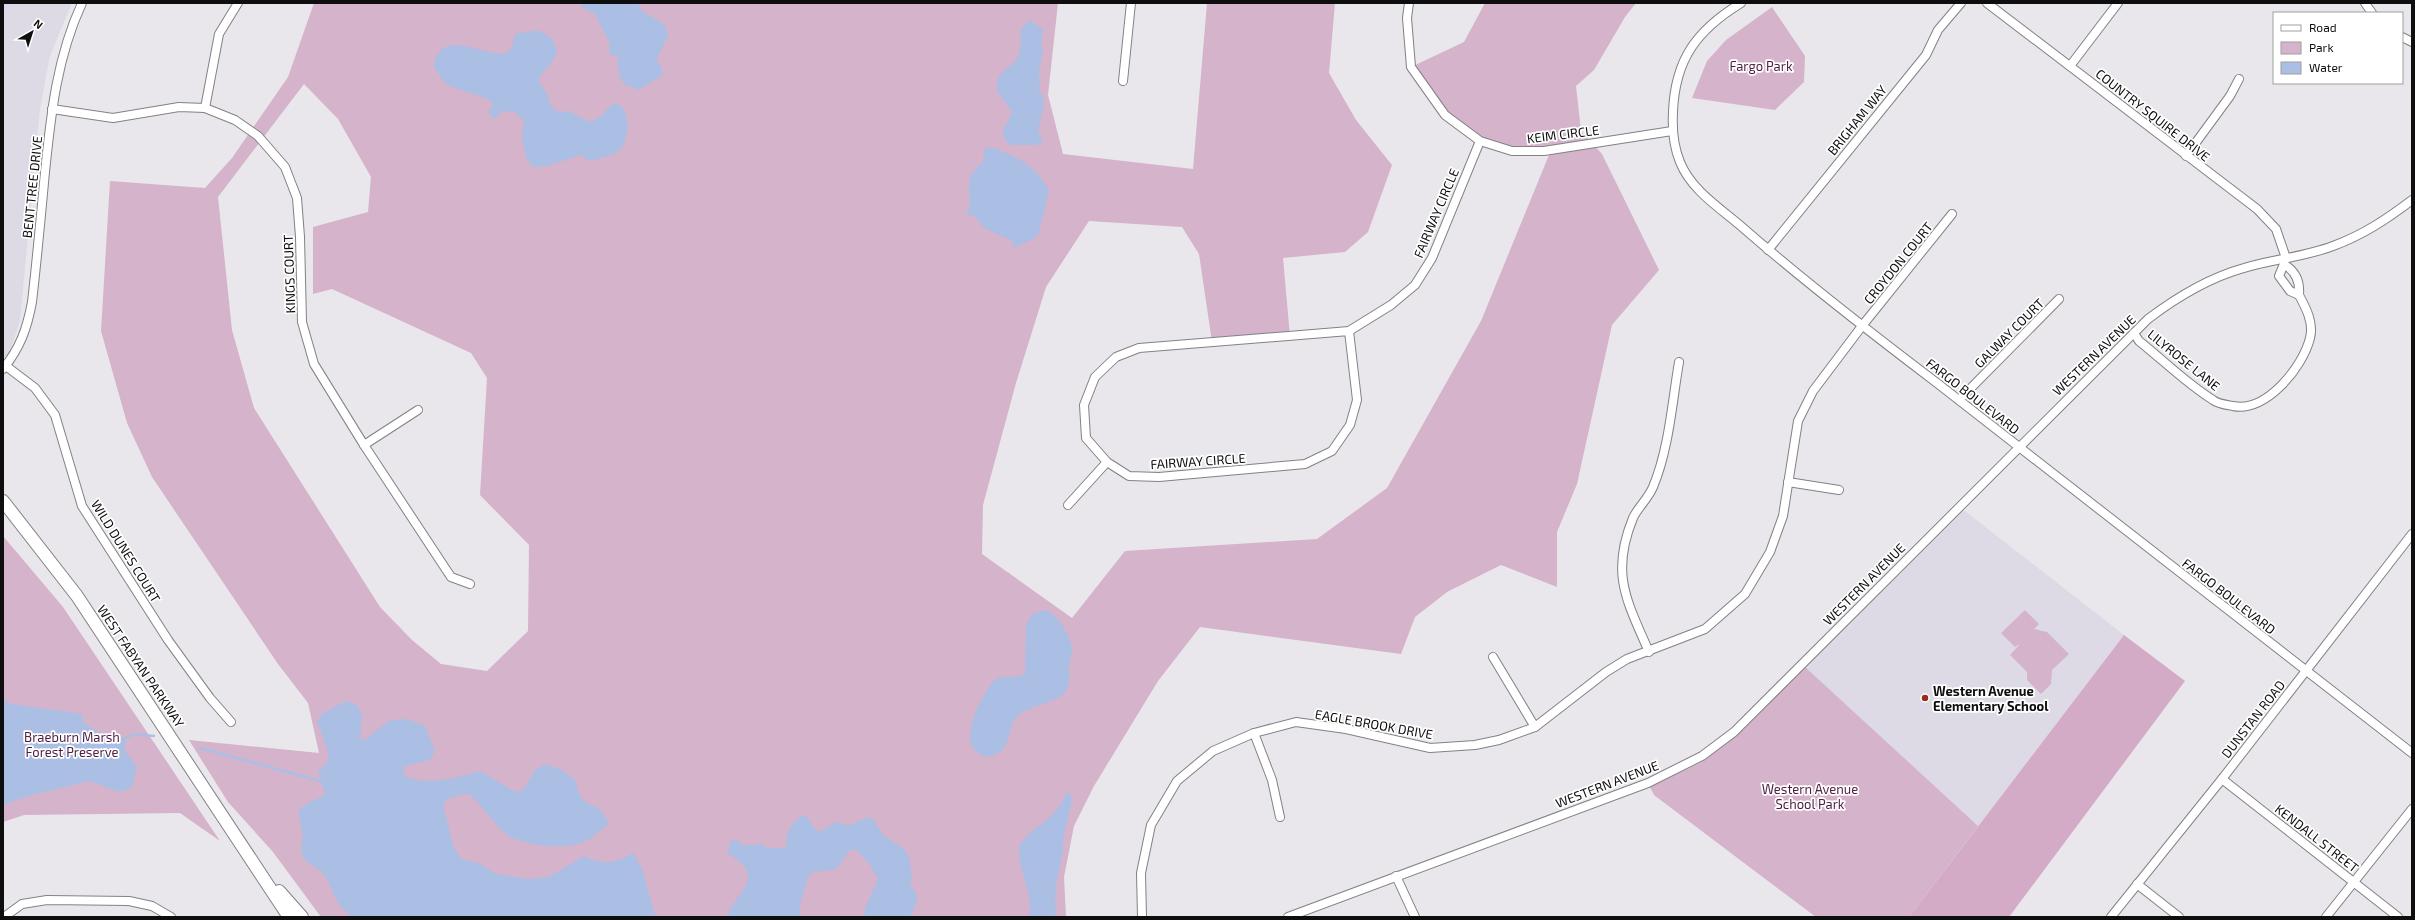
<svg xmlns="http://www.w3.org/2000/svg" width="2415" height="920" viewBox="0 0 2415 920" font-family="'Exo 2',sans-serif">
<style>
.built{fill:#dedae5}
.green{fill:#d5b3ca;fill-rule:evenodd}
.forest{fill:#d3abc6}
.water{fill:#abbee4}
.lines{fill:none;stroke-linecap:round;stroke-linejoin:round}
.stream{stroke:#abbee4;stroke-width:2.5}
.street-casing{stroke:#828185;stroke-width:10}
.secondary-casing{stroke:#828185;stroke-width:14}
.street{stroke:#fff;stroke-width:8}
.secondary{stroke:#fff;stroke-width:12}
.poi-dot{fill:#972e17;stroke:#fff;stroke-width:1.5}
.labels{text-anchor:middle;stroke-width:3.5;stroke-linejoin:round;paint-order:stroke}
.park-label{font-size:13px;fill:#4d1d41;stroke:#fff}
.street-label{font-size:13px;fill:#0e0e0f;stroke:#fff}
.poi-label{font-size:13px;font-weight:bold;fill:#0e0e0f;stroke:#fff;text-anchor:start}
</style>
<rect width="100%" height="100%" fill="#e9e7ec"/>
<!-- built -->
<g class="built">
<polygon points="3,3 72,3 50,56 40,109 20,321 9,353 3,360"/>
<polygon points="1961,508 2124,635 1909,917 1816,917 1654,795 1650,787 1702,762 1744,729"/>
</g>
<!-- green -->
<g class="green">
<path d="M314,3H1058L1048,95L1063,154L1193,169L1207,3H1335L1329,73L1356,120L1392,165L1368,232L1345,252L1283,258L1290,336L1212,342L1199,254L1182,227L1089,221L1046,287L1016,383L983,505L982,554L1072,618L1125,551L1317,539L1387,488L1481,321L1551,150L1512,151L1480,141L1445,115L1411,67L1464,42L1485,3H1636L1625,17L1594,70L1576,86L1581,131L1602,154L1659,270L1612,325L1577,484L1557,532V587L1501,565L1447,592L1415,617L1401,654L1200,627L1158,681L1094,786L1074,826L1064,877L1066,917H321L273,852L228,802L189,740L319,753L308,703L278,664L152,477L127,423L101,331L110,181L205,188L232,158L288,77ZM304,84L338,119L371,177L368,212L313,227V294L332,289L471,353L487,378L480,495L529,545L528,631L487,671L441,664L412,640L380,607L254,408L232,330L218,197Z"/>
<polygon points="1772,7 1805,56 1804,82 1775,110 1692,98 1707,61 1726,40"/>
<polygon points="3,536 63,607 220,841 180,813 24,815 3,822"/>
<polygon points="2025,610 2039,624 2034,629 2047,632 2069,654 2052,670 2051,684 2041,694 2027,680 2027,672 2010,655 2020,644 2015,647 2001,633"/>
<polygon points="1805,667 1978,826 1909,917 1816,917 1654,795 1650,787 1702,762 1744,729"/>
</g>
<!-- forest -->
<polygon class="forest" points="2124,635 2185,681 2009,917 1909,917"/>
<!-- water -->
<g class="water">
<polygon points="582,3 638,3 642,11 665,25 668,36 656,61 660,64 663,75 639,90 624,84 619,75 617,56 609,54 610,45 595,14 582,7"/>
<path d="M1029,20L1043,29L1041,46L1043,51L1039,71L1040,92L1043,96L1044,105L1038,131L1043,140L1037,145H1009C996,127 1007,128 1012,112L997,91C994,70 1012,70 1018,56C1023,46 1019,39 1021,29Z"/>
<path d="M536,30C549,34 563,45 553,60C548,68 541,72 539,81L548,95L550,105L557,111L570,112L590,122L600,117L612,104C633,101 629,142 620,150C615,154 606,157 600,158C596,159 593,162 588,160C585,159 584,156 581,155L547,166L533,167L526,158L522,137L524,121L515,112L503,111L494,119L488,112L493,105L488,99L452,87L445,83L434,67C439,21 494,64 509,51C514,46 512,39 516,34Z"/>
<path d="M989,147C1013,153 1039,168 1049,191L1039,233L1035,238L1013,248L1012,241L984,228L976,217L966,213C978,197 956,183 983,162L984,150Z"/>
<path d="M1045,610C1058,614 1070,635 1072,648C1073,654 1069,660 1069,666C1069,675 1071,684 1065,692C1054,705 1023,706 1015,719C1007,732 1011,751 992,756C987,757 982,756 978,753C958,740 981,697 992,683C1001,671 1017,682 1025,673L1026,625L1032,614Z"/>
<polygon points="3,700 11,704 83,714 83,722 99,733 126,738 125,751 137,767 132,788 119,792 90,781 32,795 3,805"/>
<path d="M346,701L357,705L362,714L360,740C367,739 370,735 376,731C394,715 403,717 425,726L435,751L430,760L405,766L403,775C426,787 457,778 480,771L514,791H522L536,769L546,764L562,770L576,781L578,792L584,801L601,810L609,823C601,831 592,839 581,843C564,850 526,846 509,836C493,825 484,806 469,794C459,795 450,796 443,804L453,845L460,858L480,864L496,874L528,879L549,877L584,856C606,866 613,863 634,853C636,861 643,868 644,875C648,890 651,903 656,917H354C335,908 335,892 325,876C320,868 309,866 304,858C298,849 304,841 302,831C301,823 299,819 299,810L306,804L325,795L318,772L328,761V752L317,721L323,713Z"/>
<path d="M1067,793H1070L1072,800L1063,839V851L1056,886L1055,904L1057,911L1054,917H1029C1035,894 1012,857 1021,843C1029,830 1046,823 1055,812C1060,806 1063,799 1067,793Z"/>
<path d="M803,815C812,820 812,828 819,832L838,821C849,831 858,820 868,817L873,819L884,836L903,848L909,857L912,875L910,884C922,900 916,901 911,917H864L865,908L878,879L868,862L856,850H850L838,867L833,870L813,872L809,875L800,904V917H727C738,888 768,877 727,853L731,840L738,841L743,845L762,844L767,848H786C786,833 789,824 803,815Z"/>
</g>
<g class="lines">
<!-- stream -->
<g class="stream">
<polyline points="126,738 134,734 154,736"/>
<polyline points="200,748 320,781"/>
</g>
<defs>
<g id="street">
<polyline points="1409,3 1407,18 1411,67 1445,115 1480,141 1512,151 1544,151 1672,131"/>
<path d="M1741,3C1697,30 1675,59 1673,112C1672,130 1673,145 1680,162C1691,190 1720,208 1742,227C1805,282 1871,333 1937,383C2096,505 2253,631 2412,753"/>
<polyline points="1987,3 2257,209 2276,229 2286,258"/>
<polyline points="2365,3 2372,13"/>
<polyline points="2402,37 2412,42"/>
<polyline points="2070,66 2118,3"/>
<polyline points="1123,81 1131,3"/>
<polyline points="205,108 219,34 238,3"/>
<polyline points="52,109 113,118 179,107 205,108 235,120 258,136 285,167 297,198 300,237 302,322 314,364 364,445 451,577 470,584"/>
<polyline points="2186,156 2230,96 2239,79"/>
<polyline points="1768,250 1926,55 1938,30 1961,3"/>
<path d="M2284,264C2296,272 2300,281 2299,295L2290,291L2279,276Z"/>
<polyline points="1349,331 1357,400 1350,425 1332,451 1305,464 1159,477 1129,476 1107,462 1086,438 1084,405 1095,377 1116,357 1139,348 1349,331 1391,305 1415,285 1432,258 1480,141"/>
<path d="M2134,333L2139,341C2163,360 2187,384 2213,400C2218,404 2227,405 2233,406C2266,413 2303,367 2310,338C2314,323 2306,308 2299,295"/>
<polyline points="6,366 35,388 55,415 82,506 168,640 210,698 231,722"/>
<path d="M3,369C20,348 27,329 32,302C37,259 41,215 45,172C51,113 57,57 82,3"/>
<polyline points="1959,400 2059,299"/>
<polyline points="364,445 418,410"/>
<polyline points="1788,482 1839,490"/>
<polyline points="1068,505 1107,462"/>
<path d="M1649,652C1627,601 1610,574 1633,518C1638,507 1648,499 1653,487C1669,449 1672,403 1679,362"/>
<polyline points="1493,657 1535,727"/>
<polyline points="1254,733 1272,780 1280,817"/>
<polyline points="2222,779 2398,917"/>
<polyline points="1396,876 1415,917"/>
<polyline points="2137,884 2179,917"/>
<polyline points="4,917 22,904 47,900 129,901 152,906 171,917"/>
<polyline points="1142,917 1141,873 1151,825 1177,781 1213,751 1254,733 1296,722 1346,729 1430,748 1475,745 1499,740 1535,727 1606,672 1627,659 1705,629 1745,594 1770,552 1783,516 1798,421 1813,391 1862,326 1952,214"/>
<path d="M1288,917L1648,783L1702,756L1734,732L2148,319C2177,297 2208,278 2244,268C2273,259 2305,257 2333,246C2363,235 2387,219 2412,200"/>
<polyline points="2111,917 2222,779 2412,534"/>
<polyline points="2326,917 2412,809"/>
</g>
<g id="secondary">
<polyline points="3,501 77,596 289,917"/>
<polyline points="279,891 302,917"/>
</g>
</defs>
<!-- street casing -->
<use href="#street" class="street-casing"/>
<!-- secondary casing -->
<use href="#secondary" class="secondary-casing"/>
<!-- street -->
<use href="#street" class="street"/>
<!-- secondary -->
<use href="#secondary" class="secondary"/>
</g>
<!-- markers -->
<circle class="poi-dot" cx="1925" cy="698" r="4"/>
<g class="labels">
<!-- park labels -->
<g class="park-label">
<text x="1761" y="71">Fargo Park</text>
<text x="72" y="742">Braeburn Marsh<tspan x="72" dy="15">Forest Preserve</tspan></text>
<text x="1810" y="794">Western Avenue<tspan x="1810" dy="15">School Park</tspan></text>
</g>
<!-- street labels -->
<g class="street-label">
<text transform="translate(2153 115) rotate(38)" y="5">COUNTRY SQUIRE DRIVE</text>
<text transform="translate(1857 120) rotate(-51)" y="5">BRIGHAM WAY</text>
<text transform="translate(1563 134) rotate(-7)" y="5">KEIM CIRCLE</text>
<text transform="translate(32 187) rotate(-84)" y="5">BENT TREE DRIVE</text>
<text transform="translate(1436 213) rotate(-67)" y="5">FAIRWAY CIRCLE</text>
<text transform="translate(1898 263) rotate(-51)" y="5">CROYDON COURT</text>
<text transform="translate(289 274) rotate(-92)" y="5">KINGS COURT</text>
<text transform="translate(2009 333) rotate(-45)" y="5">GALWAY COURT</text>
<text transform="translate(2094 355) rotate(-44)" y="5">WESTERN AVENUE</text>
<text transform="translate(2184 360) rotate(39)" y="5">LILYROSE LANE</text>
<text transform="translate(1973 396) rotate(38)" y="5">FARGO BOULEVARD</text>
<text transform="translate(1198 461) rotate(-4)" y="5">FAIRWAY CIRCLE</text>
<text transform="translate(126 551) rotate(58)" y="5">WILD DUNES COURT</text>
<text transform="translate(1864 584) rotate(-45)" y="5">WESTERN AVENUE</text>
<text transform="translate(2229 596) rotate(38)" y="5">FARGO BOULEVARD</text>
<text transform="translate(141 666) rotate(56)" y="5">WEST FABYAN PARKWAY</text>
<text transform="translate(2253 719) rotate(-52)" y="5">DUNSTAN ROAD</text>
<text transform="translate(1374 724) rotate(10)" y="5">EAGLE BROOK DRIVE</text>
<text transform="translate(1607 784) rotate(-21)" y="5">WESTERN AVENUE</text>
<text transform="translate(2317 838) rotate(38)" y="5">KENDALL STREET</text>
</g>
<!-- poi labels -->
<g class="poi-label">
<text x="1933" y="696">Western Avenue<tspan x="1933" dy="15">Elementary School</tspan></text>
</g>
</g>
<!-- border -->
<rect width="2415" height="920" fill="none" stroke="#0e0e0f" stroke-width="8"/>
<!-- legend -->
<rect x="2273" y="12" width="130" height="72" fill="#ffffff" stroke="#9f9f9f"/>
<rect x="2281" y="25" width="20" height="6" fill="#ffffff" stroke="#9f9f9f"/>
<text x="2309" y="32" font-size="12" fill="#0e0e0f">Road</text>
<rect x="2281" y="42" width="20" height="12" fill="#d5b3ca" stroke="#9f9f9f"/>
<text x="2309" y="52" font-size="12" fill="#0e0e0f">Park</text>
<rect x="2281" y="62" width="20" height="12" fill="#abbee4" stroke="#9f9f9f"/>
<text x="2309" y="72" font-size="12" fill="#0e0e0f">Water</text>
<!-- north arrow -->
<g transform="translate(32 32) rotate(39)" stroke="#ffffff" stroke-width="3" paint-order="stroke">
<path d="M0-3L7 15L0 10L-7 15Z" fill="#0e0e0f"/>
<text y="-6" font-size="11" font-weight="bold" text-anchor="middle" fill="#0e0e0f">N</text>
</g>
</svg>
